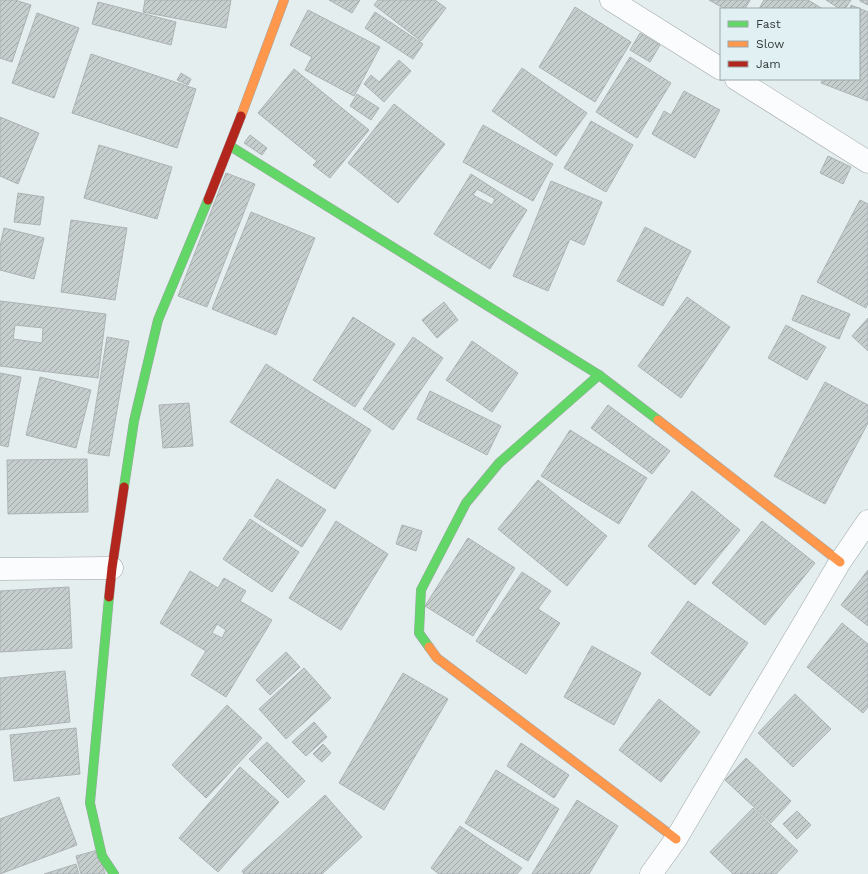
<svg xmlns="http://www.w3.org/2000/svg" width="868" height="874" viewBox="0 0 868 874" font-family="'Work Sans',sans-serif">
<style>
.building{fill:url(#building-hatch);stroke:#acb3b4;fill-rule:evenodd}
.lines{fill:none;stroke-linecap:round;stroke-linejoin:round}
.street-casing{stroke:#9fa5a6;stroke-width:23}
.fast-casing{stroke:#9fa5a6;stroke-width:10}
.slow-casing{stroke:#9fa5a6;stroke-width:10}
.jam-casing{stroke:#9fa5a6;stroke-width:10}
.street{stroke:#fbfcfd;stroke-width:22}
.fast{stroke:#63d668;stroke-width:9}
.slow{stroke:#ff974d;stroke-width:9}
.jam{stroke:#b3261e;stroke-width:9}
</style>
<defs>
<pattern id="building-hatch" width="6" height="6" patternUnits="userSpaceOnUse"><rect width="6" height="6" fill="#c6cdcd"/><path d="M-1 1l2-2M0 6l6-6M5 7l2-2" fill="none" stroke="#a1a7a7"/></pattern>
</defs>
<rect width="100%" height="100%" fill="#e5eeef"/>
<!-- building -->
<g class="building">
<polygon points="0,0 15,0 31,5 12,62 0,58"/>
<polygon points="145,0 231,0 226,28 143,12"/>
<polygon points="329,0 360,0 352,13"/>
<polygon points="378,0 435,0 446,8 421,41 374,5"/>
<polygon points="709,0 750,0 745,9 725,9"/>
<polygon points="764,0 808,0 823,9 759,9"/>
<polygon points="826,0 851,0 845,9 840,9"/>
<polygon points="860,0 868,0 868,5 860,1"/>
<polygon points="98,2 176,22 171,45 92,24"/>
<polygon points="851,5 868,12 868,101 821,83 823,79 859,79 859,9 850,9"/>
<polygon points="575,7 631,42 595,102 539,67"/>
<polygon points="308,10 380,47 354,96 305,70 312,57 290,45"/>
<polygon points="375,12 423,44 413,59 365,28"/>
<polygon points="37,13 79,28 54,98 12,83"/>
<polygon points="640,33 660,45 650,62 630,50"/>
<polygon points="91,54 196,89 177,148 72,113"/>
<polygon points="630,57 671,83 637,138 596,112"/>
<polygon points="399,60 411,71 384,102 364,84 371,75 379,82"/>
<polygon points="522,68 587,113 556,156 492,111"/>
<polygon points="294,69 369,130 330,178 313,165 317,161 258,113"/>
<polygon points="181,73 191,79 188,85 177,80"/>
<polygon points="684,91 720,110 695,158 652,134 664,111 671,115"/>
<polygon points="357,94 379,108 371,120 350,106"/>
<polygon points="394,104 445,144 398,203 348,163"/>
<polygon points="0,117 39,133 18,184 0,176"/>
<polygon points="591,121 633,145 606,192 564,168"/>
<polygon points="483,125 553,164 533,201 463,162"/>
<polygon points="250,135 267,148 262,155 244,143"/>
<polygon points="99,145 172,167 157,219 84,198"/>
<polygon points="828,156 851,167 843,184 820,173"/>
<polygon points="226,173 255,184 207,307 178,296"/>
<path d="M471,174L527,210L490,269L434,234ZM477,189L495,199L492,205L473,195Z"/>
<polygon points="551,181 602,202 584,245 570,239 548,291 513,276"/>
<polygon points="18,193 44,197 40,225 14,222"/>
<polygon points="860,200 868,204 868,303 866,308 817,282"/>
<polygon points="251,212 315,238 276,335 212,309"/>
<polygon points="71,220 127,228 115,300 61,292"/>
<polygon points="645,227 691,251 663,306 617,281"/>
<polygon points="4,228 44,238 34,279 0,270 0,246"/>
<polygon points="802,295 850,314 839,339 792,320"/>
<polygon points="687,297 730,327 681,398 638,366"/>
<path d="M0,301L106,314L98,378L0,366ZM15,325L43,328L42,343L13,339Z"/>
<polygon points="444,302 458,320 437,338 422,320"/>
<polygon points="353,317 395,344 355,407 313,380"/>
<polygon points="868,318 868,351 852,336"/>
<polygon points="786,325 826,347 807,380 768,358"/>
<polygon points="107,337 129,341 109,456 88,453"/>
<polygon points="413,337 443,358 393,430 363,409"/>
<polygon points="472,341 518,373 492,412 446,380"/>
<polygon points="266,364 371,430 335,489 230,422"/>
<polygon points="0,373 21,377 8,447 0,445"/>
<polygon points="40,377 91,390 76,448 26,435"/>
<polygon points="825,382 868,405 868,423 825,504 774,476"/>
<polygon points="430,391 501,426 487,455 417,419"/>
<polygon points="189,403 193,446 163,448 159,405"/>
<polygon points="608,405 670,451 652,474 591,428"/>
<polygon points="570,430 647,478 619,524 541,476"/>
<polygon points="87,459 88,512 8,514 7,460"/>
<polygon points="277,479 326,510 302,547 254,516"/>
<polygon points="538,480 607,536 567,586 498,529"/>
<polygon points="692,491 740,530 695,585 648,546"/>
<polygon points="250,519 299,552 272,592 223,559"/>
<polygon points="336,521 388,554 341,630 289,598"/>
<polygon points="762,521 815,563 765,625 712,583"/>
<polygon points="402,525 422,531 416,551 396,544"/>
<polygon points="468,538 515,568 473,636 425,606"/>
<polygon points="868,570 868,626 841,605"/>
<path d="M190,571L218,588L224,578L246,591L240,601L272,620L226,697L191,675L206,651L160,623ZM217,624L226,630L222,638L212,633Z"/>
<polygon points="522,572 551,591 538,609 560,623 526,674 476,641"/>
<polygon points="69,587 72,648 0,652 0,591"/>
<polygon points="688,601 748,643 710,696 651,653"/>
<polygon points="842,623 868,644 868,707 863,713 807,667"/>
<polygon points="592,646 641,673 614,725 564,697"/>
<polygon points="286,652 300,667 270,695 256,680"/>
<polygon points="304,668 331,698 286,739 259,709"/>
<polygon points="65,671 70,722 0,730 0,678"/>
<polygon points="403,673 448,699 384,810 339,783"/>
<polygon points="795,694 831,729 793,767 758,733"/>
<polygon points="659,699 700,732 661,782 619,750"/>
<polygon points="227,705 262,738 206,798 172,765"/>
<polygon points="314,722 327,737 306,756 292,742"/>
<polygon points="76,728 80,774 14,781 10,735"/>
<polygon points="267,742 305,781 288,798 249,759"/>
<polygon points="521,743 569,775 554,798 507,766"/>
<polygon points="323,744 331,753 322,762 313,754"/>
<polygon points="746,758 791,801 771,823 725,780"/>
<polygon points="240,767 279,802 218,872 179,838"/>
<polygon points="496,770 559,809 528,861 465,823"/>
<polygon points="325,795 362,837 322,874 244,874 242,871"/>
<polygon points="59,797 77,845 0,874 0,819"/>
<polygon points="577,800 618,826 589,874 532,874"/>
<polygon points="753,808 798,851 776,874 733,874 710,852"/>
<polygon points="797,811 811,825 797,839 783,824"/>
<polygon points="460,826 522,868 517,874 439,874 431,868"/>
<polygon points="98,850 105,874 81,874 76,856"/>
<polygon points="76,864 79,874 44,874"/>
</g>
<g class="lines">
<defs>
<g id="street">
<polyline points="611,0 721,69"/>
<polyline points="736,79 868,162"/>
<polyline points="0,569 112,568"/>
<polyline points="651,874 676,839 840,562 868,521"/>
</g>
<g id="fast">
<polyline points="230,146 599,375 658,420"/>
<polyline points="124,487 134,421 158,320 208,200"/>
<polyline points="109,597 90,803 102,856 114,874"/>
<polyline points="429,647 419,633 421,590 466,503 499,463 599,375"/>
</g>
<g id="slow">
<polyline points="241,116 284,0"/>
<polyline points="658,420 840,562"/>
<polyline points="429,647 437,658 676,839"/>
</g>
<g id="jam">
<polyline points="208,200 241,116"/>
<polyline points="109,597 112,568 124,487"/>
</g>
</defs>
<!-- street casing -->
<use href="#street" class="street-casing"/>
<!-- fast casing -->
<use href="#fast" class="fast-casing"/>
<!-- slow casing -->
<use href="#slow" class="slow-casing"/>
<!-- jam casing -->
<use href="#jam" class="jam-casing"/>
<!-- street -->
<use href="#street" class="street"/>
<!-- fast -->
<use href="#fast" class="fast"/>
<!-- slow -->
<use href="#slow" class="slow"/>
<!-- jam -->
<use href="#jam" class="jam"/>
</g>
<!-- legend -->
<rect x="720" y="8" width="140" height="72" fill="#e1f1f3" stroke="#9ba7a9"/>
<rect x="728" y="21" width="20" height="6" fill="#63d668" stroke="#9ba7a9"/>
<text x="756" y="28" font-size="12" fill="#33393a">Fast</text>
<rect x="728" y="41" width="20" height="6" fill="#ff974d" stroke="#9ba7a9"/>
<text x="756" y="48" font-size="12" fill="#33393a">Slow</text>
<rect x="728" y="61" width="20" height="6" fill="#b3261e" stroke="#9ba7a9"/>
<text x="756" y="68" font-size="12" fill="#33393a">Jam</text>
</svg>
